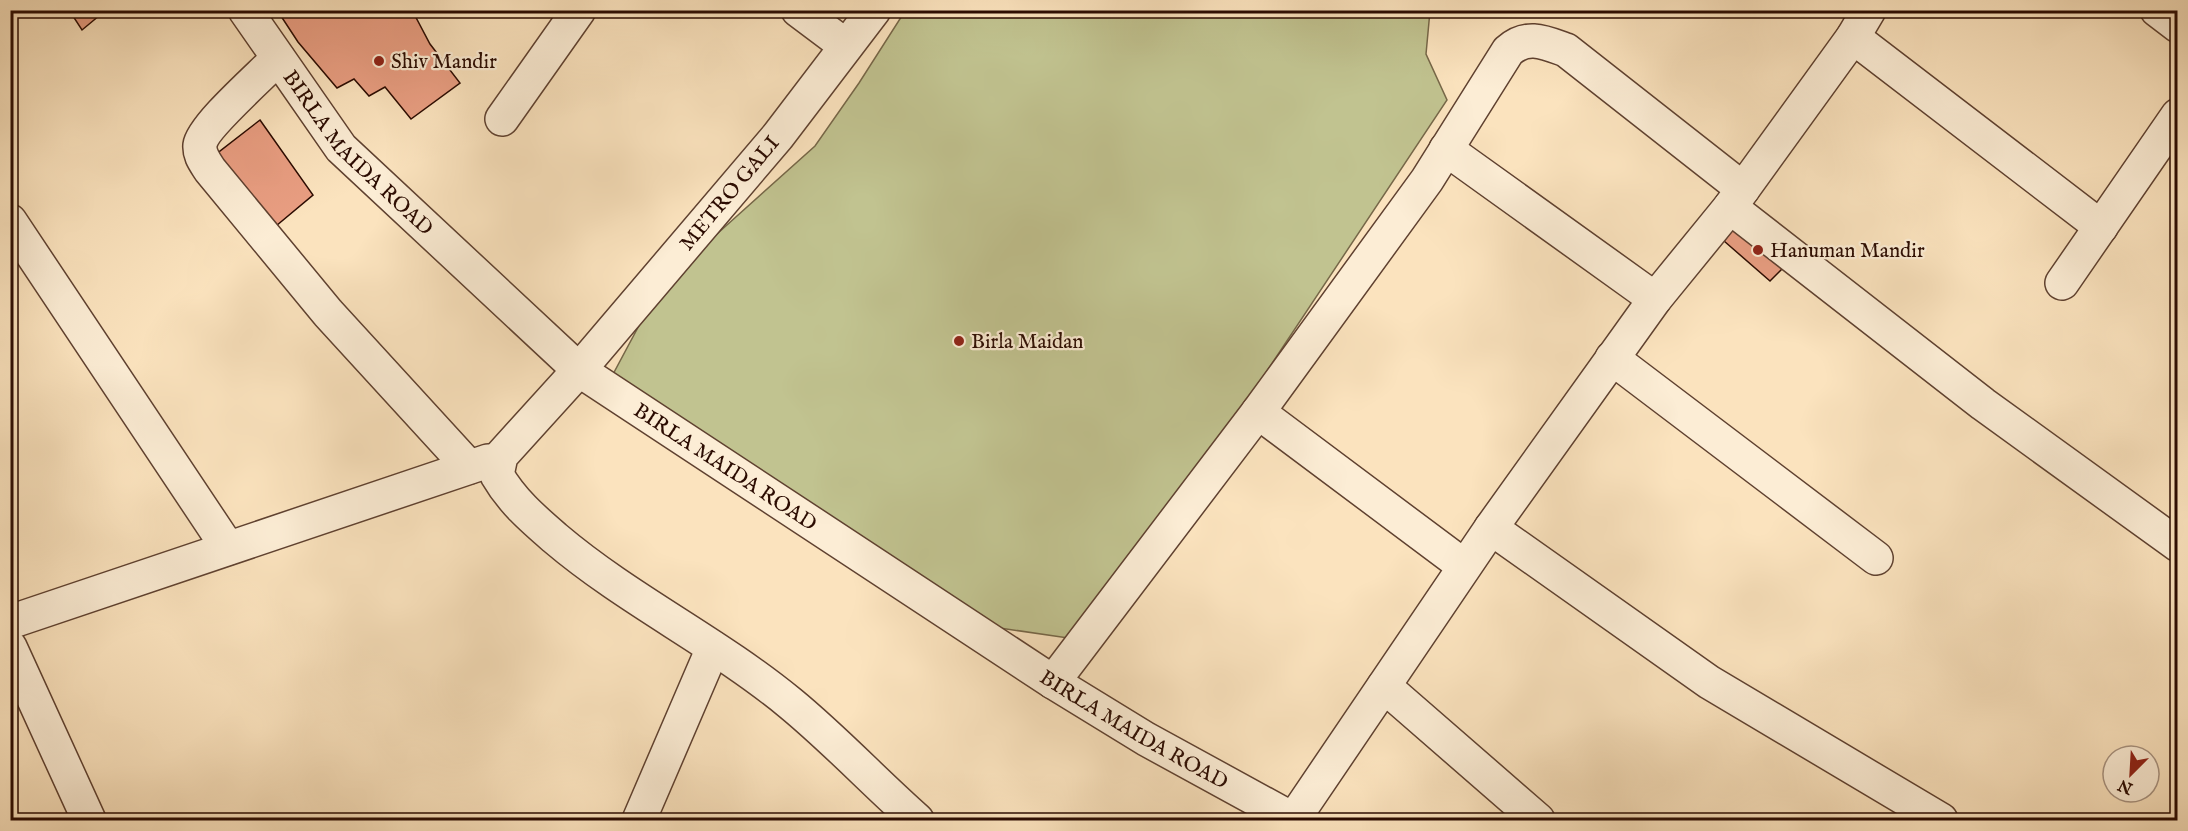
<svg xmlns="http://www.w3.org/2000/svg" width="2188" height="831" viewBox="0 0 2188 831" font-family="'IM FELL English',serif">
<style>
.green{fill:#c1c390;stroke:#766748;stroke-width:1.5}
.building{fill:#e99e82;stroke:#2b0b01;stroke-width:1.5}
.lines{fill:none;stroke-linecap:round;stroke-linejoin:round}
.street-casing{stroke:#5f4130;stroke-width:36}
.street{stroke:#fcedd5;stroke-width:33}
.poi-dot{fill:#8f2418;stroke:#fcedd5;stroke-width:2}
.labels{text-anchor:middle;stroke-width:4.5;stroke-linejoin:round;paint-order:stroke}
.poi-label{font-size:21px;fill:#2b0b01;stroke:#fcedd5;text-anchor:start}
.street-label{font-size:21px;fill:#2b0b01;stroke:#fcedd5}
</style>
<rect width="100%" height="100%" fill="#fbe3be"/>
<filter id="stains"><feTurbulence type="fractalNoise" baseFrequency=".00333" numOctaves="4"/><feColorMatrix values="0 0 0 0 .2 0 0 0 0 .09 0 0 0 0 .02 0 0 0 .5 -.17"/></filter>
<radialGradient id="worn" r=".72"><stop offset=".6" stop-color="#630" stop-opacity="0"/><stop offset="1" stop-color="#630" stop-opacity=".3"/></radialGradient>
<!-- green -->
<polygon class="green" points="905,11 1430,11 1426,54 1447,100 1241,410 1068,638 993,627 611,378 650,305 708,242 815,146 859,83"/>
<!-- building -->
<g class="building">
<polygon points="69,10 106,10 82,30"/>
<polygon points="277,10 412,10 430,44 460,83 411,119 385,87 369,96 354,79 337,88 298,42"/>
<polygon points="260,120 313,195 270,231 215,155"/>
<polygon points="1742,217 1792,259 1770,281 1724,241"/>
</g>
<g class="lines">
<defs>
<g id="street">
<path id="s1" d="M245,10L341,148L579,370L1053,682L1146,739L1294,820"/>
<polyline points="798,10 846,46"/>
<path d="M874,10L778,136L579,370L501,456L497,475C512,501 533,519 555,538C628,600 716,642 790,703C834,739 874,782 917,820"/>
<polyline points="2157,10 2178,26"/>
<polyline points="1853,37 2101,227"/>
<path d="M278,58C263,74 202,127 200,145C199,155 205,162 210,170L328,313L469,467"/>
<polyline points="502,119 579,10"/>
<polyline points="1446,149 1655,299"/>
<polyline points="1730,207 1983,404 2178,545"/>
<polyline points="10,221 228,548"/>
<polyline points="2062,283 2178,115"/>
<polyline points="1612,358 1876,558"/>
<polyline points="1258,412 1464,566"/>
<polyline points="1491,528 1709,682 1941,820"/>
<polyline points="10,622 488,461"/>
<polyline points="10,647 89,820"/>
<path d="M1053,682L1258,412L1427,180L1508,51C1527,34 1544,42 1566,50L1743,189"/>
<polyline points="1384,686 1538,820"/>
<polyline points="639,820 713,648"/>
<polyline points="1293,820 1491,528 1655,299 1730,207 1853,37 1869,10"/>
</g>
</defs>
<!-- street casing -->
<use href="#street" class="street-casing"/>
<!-- street -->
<use href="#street" class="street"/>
</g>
<!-- markers -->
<g class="poi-dot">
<circle cx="379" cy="61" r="6"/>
<circle cx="1758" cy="250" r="6"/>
<circle cx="959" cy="341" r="6"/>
</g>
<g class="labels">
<!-- poi labels -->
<g class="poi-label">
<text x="391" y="68">Shiv Mandir</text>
<text x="1770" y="257">Hanuman Mandir</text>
<text x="971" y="348">Birla Maidan</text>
</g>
<!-- street labels -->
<g class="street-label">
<text dy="7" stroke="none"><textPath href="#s1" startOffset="183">BIRLA MAIDA ROAD</textPath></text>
<text transform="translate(729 193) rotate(-50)" y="7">METRO GALI</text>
<text dy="7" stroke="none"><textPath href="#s1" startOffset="669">BIRLA MAIDA ROAD</textPath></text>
<text dy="7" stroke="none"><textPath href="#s1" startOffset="1155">BIRLA MAIDA ROAD</textPath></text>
</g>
</g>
<!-- margin -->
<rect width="2188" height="831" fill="none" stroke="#fbe3be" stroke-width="36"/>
<rect x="12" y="12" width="2164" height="807" fill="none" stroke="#2b0b01" stroke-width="3"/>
<rect x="18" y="18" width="2152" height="795" fill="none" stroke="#2b0b01" stroke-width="1.5"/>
<!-- north arrow -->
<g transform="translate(2131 774) rotate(204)"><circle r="28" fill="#fcedd5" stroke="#a89380" stroke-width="1.5"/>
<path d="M0-4.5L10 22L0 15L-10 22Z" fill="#8f2418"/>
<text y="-9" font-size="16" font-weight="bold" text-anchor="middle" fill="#2b0b01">N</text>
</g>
<rect width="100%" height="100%" filter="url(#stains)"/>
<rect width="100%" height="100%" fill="url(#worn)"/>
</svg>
